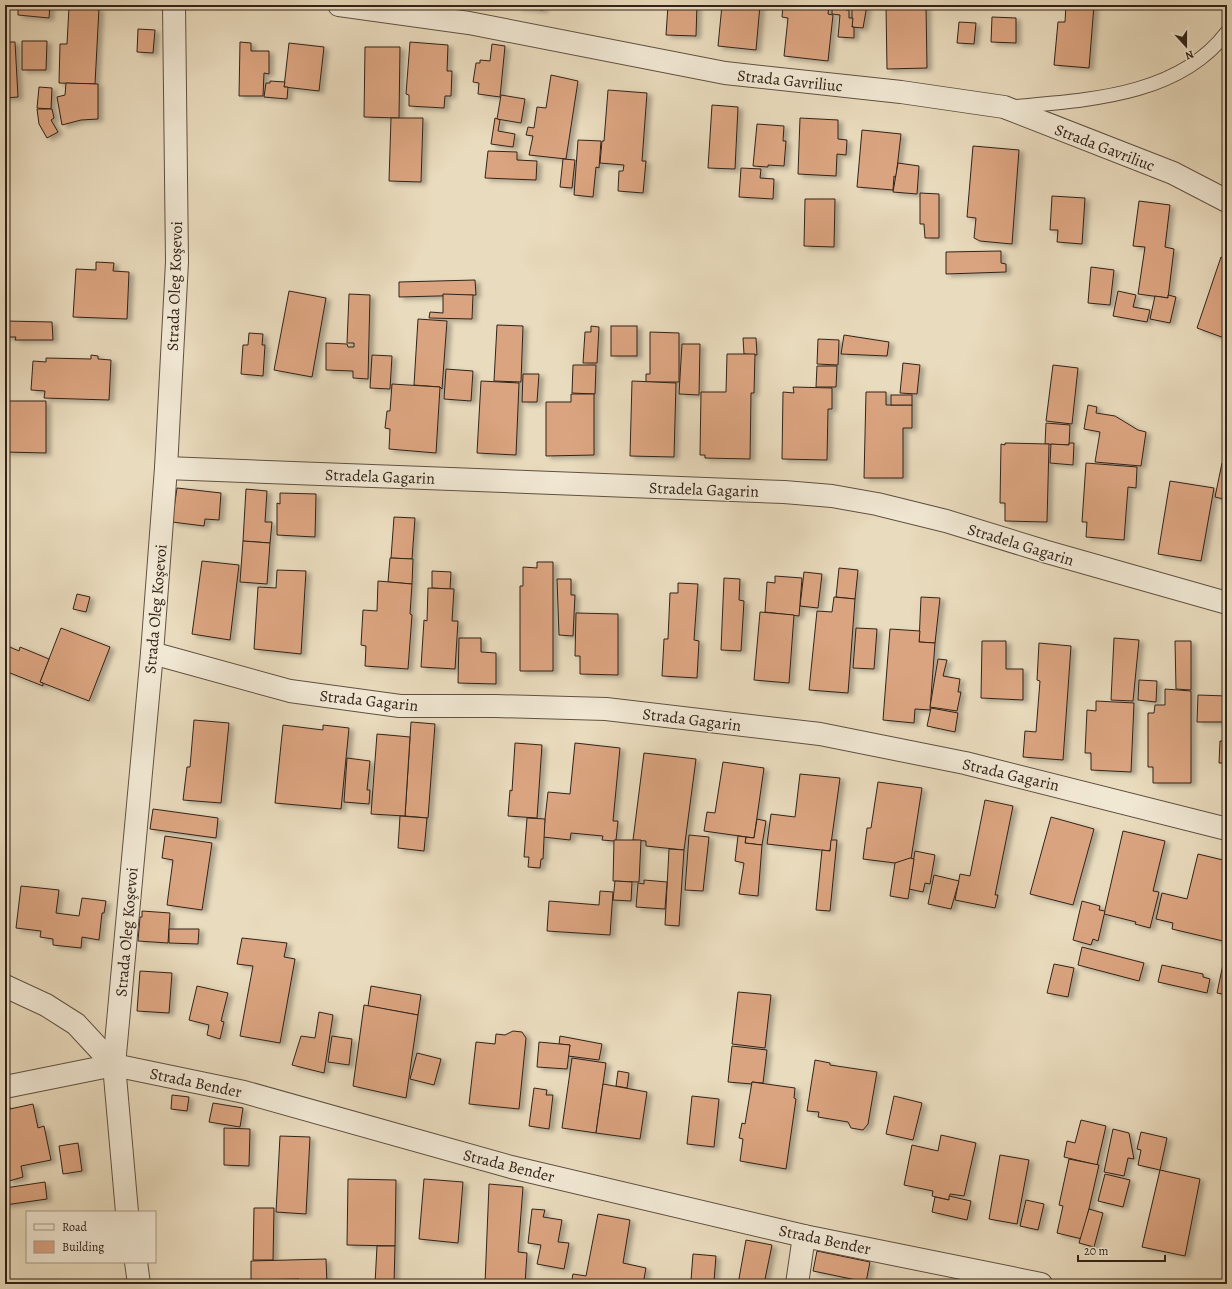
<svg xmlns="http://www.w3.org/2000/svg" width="1232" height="1289" viewBox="0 0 1232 1289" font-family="Alegreya,serif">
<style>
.building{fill:#dba480;stroke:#322319;filter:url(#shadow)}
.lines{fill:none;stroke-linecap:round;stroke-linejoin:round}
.service-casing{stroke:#605142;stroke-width:15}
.minor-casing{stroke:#605142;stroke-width:24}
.service{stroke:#f1e8d4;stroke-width:13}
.minor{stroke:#f1e8d4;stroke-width:22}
.labels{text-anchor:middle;stroke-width:3;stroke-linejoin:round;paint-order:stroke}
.street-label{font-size:16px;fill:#322319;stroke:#f1e8d4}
</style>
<defs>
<filter id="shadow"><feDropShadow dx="4.5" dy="2.5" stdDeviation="2" flood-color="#0004"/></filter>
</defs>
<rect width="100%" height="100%" fill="#e9dbbd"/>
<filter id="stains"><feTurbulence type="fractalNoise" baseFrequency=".005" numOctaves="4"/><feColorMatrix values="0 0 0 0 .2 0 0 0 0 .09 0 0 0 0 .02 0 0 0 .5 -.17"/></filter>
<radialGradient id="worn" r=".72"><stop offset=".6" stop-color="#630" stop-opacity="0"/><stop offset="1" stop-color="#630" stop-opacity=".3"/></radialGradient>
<!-- building -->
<g class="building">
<polygon points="18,5 50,5 49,18 18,15"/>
<polygon points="517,5 544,5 543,10 517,7"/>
<polygon points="668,5 697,5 696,36 666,35"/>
<polygon points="722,5 760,5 756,50 718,46"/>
<polygon points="783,5 829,5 828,14 833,15 828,61 784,56 788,18 782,17"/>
<polygon points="852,5 867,5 863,28 852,27"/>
<polygon points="888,5 926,6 927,68 887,69 886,6"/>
<polygon points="1066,5 1094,5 1089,68 1054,65 1058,22 1065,22"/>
<polygon points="832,6 846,7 846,10 849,10 849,18 853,18 852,27 854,27 854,38 838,37 840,15 832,14"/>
<polygon points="69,7 99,8 95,84 59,83 60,44 67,44"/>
<polygon points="992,17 1016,18 1016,43 991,42"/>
<polygon points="959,22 976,23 974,44 957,43"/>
<polygon points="138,29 155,30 153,53 137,52"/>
<polygon points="22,41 47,41 46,70 22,70"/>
<polygon points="5,42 15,42 18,97 5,98"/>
<polygon points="240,42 251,43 251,51 269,51 269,74 264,73 263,96 239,96"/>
<polygon points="410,42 448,45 447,71 452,71 451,96 445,96 444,108 409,106 409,95 406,94"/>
<polygon points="289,43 324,47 319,91 284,87"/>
<polygon points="492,44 505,46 500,97 478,94 479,83 473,82 476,63 480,63 480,60 490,61"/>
<polygon points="365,47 400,47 399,118 364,117"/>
<polygon points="551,75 578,81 566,159 529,155 533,136 526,135 528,127 534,128 537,107 546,108"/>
<polygon points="270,81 285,82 284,87 288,87 287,99 264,97 266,83 270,83"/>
<polygon points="66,83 98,84 98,119 81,120 62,125 57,97 65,95"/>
<polygon points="39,87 52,88 51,109 37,108"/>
<polygon points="608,90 647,93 642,161 646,161 643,193 618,191 619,171 623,171 624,165 600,163 602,141 604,141"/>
<polygon points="501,95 525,99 521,123 497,119"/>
<polygon points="712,105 738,107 735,169 708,168"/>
<polygon points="37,109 52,109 54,118 51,120 58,132 47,138 39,124"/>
<polygon points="391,118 423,118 421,182 389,181"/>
<polygon points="495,118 500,120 498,131 515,134 513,147 491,144"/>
<polygon points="800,118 838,120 838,139 847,140 846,155 837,154 836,176 798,174"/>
<polygon points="757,124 784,126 783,141 786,141 784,166 768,165 768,167 753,166"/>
<polygon points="862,130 901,134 896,177 894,176 893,190 857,187"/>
<polygon points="578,140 601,141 599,168 596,167 593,197 574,195"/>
<polygon points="973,146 1019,150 1012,244 980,241 974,238 976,218 967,217"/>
<polygon points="488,151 517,152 517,160 537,161 536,180 485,178"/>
<polygon points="563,159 575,160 572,188 560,187"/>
<polygon points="898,163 919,166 917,194 893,192"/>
<polygon points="741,168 761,169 760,178 774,179 773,199 739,197"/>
<polygon points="920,193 939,194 939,238 925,238 924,224 920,224"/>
<polygon points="1052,196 1085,198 1082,244 1057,242 1058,230 1050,230"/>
<polygon points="805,199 835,199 834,247 804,246"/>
<polygon points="1139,201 1170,205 1165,247 1174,249 1168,298 1138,294 1145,247 1133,246"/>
<polygon points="1001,251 1001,263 1006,264 1006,272 946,274 946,252"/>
<polygon points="1221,257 1227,259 1227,339 1197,328"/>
<polygon points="96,262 114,263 113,271 129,272 127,319 73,317 76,269 96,270"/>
<polygon points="1091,267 1114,270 1110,305 1088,303"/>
<polygon points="475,280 476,295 399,297 399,282"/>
<polygon points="289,291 326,298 312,377 274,370"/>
<polygon points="1118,291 1136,295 1133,307 1150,310 1147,322 1113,316"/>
<polygon points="349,294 370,295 368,379 353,378 353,371 326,370 326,343 347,344 348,347 354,347 354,343 347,343"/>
<polygon points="443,294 473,295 472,319 429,318 430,312 443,313"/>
<polygon points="1168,295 1176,297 1170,323 1150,319 1155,296 1168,298"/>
<polygon points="418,319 447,321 442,389 440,387 414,385"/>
<polygon points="5,321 52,322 53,340 15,340 16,337 5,337"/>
<polygon points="497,325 523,326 521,382 494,381"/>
<polygon points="591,326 599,327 597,363 583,363 585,332 591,332"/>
<rect x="611" y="326" width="26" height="30"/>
<polygon points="650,332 679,333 679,382 646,382 646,374 650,374"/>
<polygon points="249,333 263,334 262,345 265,345 263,376 241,374 243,345 248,345"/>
<polygon points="844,335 889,342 887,356 841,354"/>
<polygon points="743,338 756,338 757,355 744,354"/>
<polygon points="818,339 839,340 838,365 817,364"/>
<polygon points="682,344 700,344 699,395 679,394"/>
<polygon points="727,354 755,354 754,393 751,393 750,459 705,458 705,455 700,455 701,392 726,392"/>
<polygon points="91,355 98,356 98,359 111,360 109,400 44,398 45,391 31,390 33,361 46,362 46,358 91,359"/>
<polygon points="372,355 392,356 390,389 370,388"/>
<polygon points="903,363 920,365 917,394 900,393"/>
<polygon points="573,365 596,365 595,394 572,393"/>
<polygon points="1053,365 1078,368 1072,424 1046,421"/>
<polygon points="817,366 837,366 836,387 816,387"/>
<polygon points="446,369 473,371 471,401 444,399"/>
<polygon points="523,374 539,374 537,402 522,402"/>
<polygon points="481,381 519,383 516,455 477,453"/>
<polygon points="632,381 676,383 674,457 630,456"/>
<polygon points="392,384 440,387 436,453 389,449 390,429 385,428 387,411 390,411"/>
<polygon points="793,387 832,388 832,409 828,409 827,460 782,459 783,392 794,393"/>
<polygon points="866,392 886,392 886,405 912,405 912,428 903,428 903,478 864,478"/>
<polygon points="571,394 594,394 594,455 546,456 546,402 571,402"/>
<rect x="891" y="395" width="21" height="10"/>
<polygon points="5,401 46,401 46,453 5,452"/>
<polygon points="1088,405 1097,407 1096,413 1115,416 1138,430 1146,432 1141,466 1095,462 1100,432 1084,429"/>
<polygon points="1046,423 1070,425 1069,445 1045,444"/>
<polygon points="1005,443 1049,444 1047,522 1005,521 1005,503 1000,503 1001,444 1005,445"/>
<polygon points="1069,443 1074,443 1073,465 1050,463 1051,444 1069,445"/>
<polygon points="1086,463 1137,467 1136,488 1128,487 1124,540 1086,537 1087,522 1082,522"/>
<polygon points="1222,463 1227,464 1227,500 1215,497"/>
<polygon points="1170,481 1214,488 1201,561 1158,554"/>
<polygon points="177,488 221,493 219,520 205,519 204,526 172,522"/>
<polygon points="246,489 267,491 265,522 272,522 270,543 243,541"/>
<polygon points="280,493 316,494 315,537 277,535 277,503 280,504"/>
<polygon points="394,517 415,518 412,559 391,558"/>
<polygon points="243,541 270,543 267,584 240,582"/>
<polygon points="390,558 413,559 412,584 388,582"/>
<polygon points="202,561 239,565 230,640 192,634"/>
<polygon points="537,562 553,562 553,671 520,671 520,586 523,586 523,567 537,568"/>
<polygon points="839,568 858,570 855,599 836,597"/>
<polygon points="277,570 306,571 301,654 254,649 258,587 276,588"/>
<polygon points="432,571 451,572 450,589 432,588"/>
<polygon points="804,572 822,574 818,608 800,606"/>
<polygon points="775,576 802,578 799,616 765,612 767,582 775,583"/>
<polygon points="724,578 740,579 739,600 744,601 741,651 721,650"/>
<polygon points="557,579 571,579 571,595 575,595 573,636 559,635"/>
<polygon points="378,581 412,584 410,614 412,615 408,669 365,666 366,646 361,645 363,610 377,611"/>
<polygon points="678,583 698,584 694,640 699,641 697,678 662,676 664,639 668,639 670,593 678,593"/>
<polygon points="428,588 454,589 452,621 458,621 455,669 421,667 424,620 427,621"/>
<polygon points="77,594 90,597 86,612 73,609"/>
<polygon points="834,597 855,599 848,693 809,690 817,611 832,612"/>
<polygon points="921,597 940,598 935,643 919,642"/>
<polygon points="760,612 794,615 789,683 754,680"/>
<polygon points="576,613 618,614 618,675 580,674 580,656 575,656"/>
<polygon points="61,628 110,647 89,701 40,682"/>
<polygon points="856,628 877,629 874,669 853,668"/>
<polygon points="890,629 920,631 919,642 935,643 930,710 915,709 914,723 883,720"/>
<polygon points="459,638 481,638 481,652 496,653 496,684 458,683"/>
<polygon points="1114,638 1139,640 1133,701 1111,700"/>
<polygon points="982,641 1006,641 1006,669 1023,669 1023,700 981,698"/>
<polygon points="1175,641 1191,641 1191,690 1176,689"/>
<polygon points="1039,643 1071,646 1063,760 1023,757 1025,731 1036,732 1040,681 1037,680"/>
<polygon points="5,645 19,651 20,647 49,659 40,682 43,683 43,686 5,671"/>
<polygon points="938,659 947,660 943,676 960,679 958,692 961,692 957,711 930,707"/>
<polygon points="1139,680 1157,681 1156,702 1138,700"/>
<polygon points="1165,689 1191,691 1191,783 1153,783 1153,767 1148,767 1148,713 1154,713 1155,705 1165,705"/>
<polygon points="1198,695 1227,696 1227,722 1197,722"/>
<polygon points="1096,701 1134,703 1131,772 1091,770 1091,753 1085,753 1087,710 1096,711"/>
<polygon points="931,708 958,713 955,732 927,726"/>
<polygon points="194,720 229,723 221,803 183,800 187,767 190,767"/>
<polygon points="411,722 435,724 428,818 405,816"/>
<polygon points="283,725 323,730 323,725 349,728 341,809 275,803"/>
<polygon points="377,734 410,737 405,816 371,814"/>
<polygon points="1220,741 1227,741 1227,810 1225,810 1226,763 1219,763"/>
<polygon points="515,743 542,745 537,818 508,816 510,790 512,791"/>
<polygon points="575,743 620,748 613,821 618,821 616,840 614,841 602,840 603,836 571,833 570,840 543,837 548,792 570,794"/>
<polygon points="644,753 696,759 684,850 646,846 646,841 633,840"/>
<polygon points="347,758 370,761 367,790 370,790 369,804 344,802"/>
<polygon points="723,762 764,768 754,838 704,831 707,812 715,813"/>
<polygon points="800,774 840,778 830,851 767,844 771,814 795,817"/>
<polygon points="878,782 922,788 911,859 895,863 863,859 867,828 871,828"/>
<polygon points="985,800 1013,806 995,895 998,895 995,908 955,900 960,874 970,876"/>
<polygon points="153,809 218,818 216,838 150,829"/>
<polygon points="400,816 427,818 424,851 398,848"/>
<polygon points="1051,817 1094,829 1073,905 1030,894"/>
<polygon points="527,818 545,819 543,859 541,859 540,868 528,867 529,857 524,857"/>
<polygon points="757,819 766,821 762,845 745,843 746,837 754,838"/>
<polygon points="1123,831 1165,841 1153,891 1159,892 1150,928 1135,924 1136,922 1104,914"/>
<polygon points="689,835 709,837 703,891 685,890"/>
<polygon points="165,836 212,843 202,910 167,905 173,860 162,858"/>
<polygon points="738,836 746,837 745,843 762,845 758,896 739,894 744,863 735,861"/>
<polygon points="614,840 641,840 639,882 613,881"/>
<polygon points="831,840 837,840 830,911 816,910 822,850 830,851"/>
<polygon points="669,849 684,850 679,926 665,925"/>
<polygon points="915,851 935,855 930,884 925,883 923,892 909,889"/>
<polygon points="1198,854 1227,861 1227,925 1223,941 1172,929 1173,923 1156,919 1162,893 1187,899"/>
<polygon points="910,858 914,859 908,899 890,896 895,863"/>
<polygon points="934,875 959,881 951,909 928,904"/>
<polygon points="644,880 667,882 665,909 636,907 638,883 644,884"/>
<polygon points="615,881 632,882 631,901 613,900"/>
<polygon points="21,886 59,890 56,913 79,916 82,898 106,901 104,913 102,913 99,940 82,937 81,948 53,945 53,939 40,937 41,931 16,928"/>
<polygon points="600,891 613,892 610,935 547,931 549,901 599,905"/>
<polygon points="1082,901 1100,906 1099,910 1105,911 1098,941 1093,939 1091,945 1073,940"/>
<polygon points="142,911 170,913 168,943 138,941 140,917 142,917"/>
<polygon points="169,929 199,929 198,944 169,943"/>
<polygon points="242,938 287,943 284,957 295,959 280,1043 240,1036 253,966 237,964"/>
<polygon points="1227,945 1227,995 1217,993"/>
<polygon points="1082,947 1144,963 1139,981 1078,965"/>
<polygon points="1054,964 1074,968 1068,997 1047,993"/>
<polygon points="1162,965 1203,974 1203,977 1210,979 1207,993 1158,982"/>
<polygon points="140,971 172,973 169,1013 137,1011"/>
<polygon points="197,986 228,993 221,1021 224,1022 220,1039 207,1035 209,1025 189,1020"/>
<polygon points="371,986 421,995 418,1015 368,1006"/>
<polygon points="738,992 771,995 765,1048 732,1044"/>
<polygon points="364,1005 418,1015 406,1098 353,1086"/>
<polygon points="319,1012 333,1015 324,1073 292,1065 301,1036 315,1038"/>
<polygon points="513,1031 522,1032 526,1038 519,1109 469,1104 476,1042 495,1044 496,1034 505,1035"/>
<polygon points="332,1036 352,1039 349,1065 328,1062"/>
<polygon points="560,1036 602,1044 599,1060 568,1056 570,1045 559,1044"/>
<polygon points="539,1042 570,1045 567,1069 537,1067"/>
<polygon points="732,1046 767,1050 763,1083 752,1082 752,1084 728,1082"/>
<polygon points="417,1053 441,1059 434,1085 410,1079"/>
<polygon points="572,1058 606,1063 596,1133 562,1128"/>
<polygon points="815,1060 830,1063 830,1065 877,1072 868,1124 863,1130 851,1128 848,1122 818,1117 819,1112 807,1111"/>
<polygon points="618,1071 629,1073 627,1088 616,1086"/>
<polygon points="752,1082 795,1088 794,1098 796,1099 786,1169 740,1161 743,1139 739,1138 742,1123 745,1124"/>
<polygon points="603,1084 647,1092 640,1139 596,1133"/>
<polygon points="534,1088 547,1090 546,1095 553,1095 549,1129 529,1126"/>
<polygon points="172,1095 189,1097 187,1111 171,1109"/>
<polygon points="692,1096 719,1099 714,1147 687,1144"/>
<polygon points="894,1096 922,1103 913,1140 886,1134"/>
<polygon points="213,1103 243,1108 240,1127 209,1122"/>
<polygon points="33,1104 38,1128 44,1126 51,1160 21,1166 23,1177 9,1181 5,1168 5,1108 10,1107 10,1109"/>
<polygon points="1081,1120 1106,1126 1097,1165 1064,1157 1067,1141 1075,1143"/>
<polygon points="224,1128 250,1129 249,1166 224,1165"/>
<polygon points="1113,1129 1129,1133 1134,1159 1128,1158 1124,1176 1104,1172"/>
<polygon points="1141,1132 1167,1138 1160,1170 1138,1165 1141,1150 1137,1149"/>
<polygon points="941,1135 976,1143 964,1196 950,1194 949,1200 932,1196 933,1191 904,1185 912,1145 938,1151"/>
<polygon points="280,1136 310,1137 306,1214 276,1212"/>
<polygon points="78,1143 82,1171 63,1174 59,1146"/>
<polygon points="1000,1155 1029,1160 1017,1224 989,1219"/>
<polygon points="1069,1159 1099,1165 1082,1239 1057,1233 1063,1206 1059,1205"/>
<polygon points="1160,1170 1200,1179 1185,1256 1142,1247"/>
<polygon points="1105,1174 1130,1180 1123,1207 1098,1201"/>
<polygon points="348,1179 396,1180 395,1246 347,1245"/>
<polygon points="424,1179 463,1182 458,1243 419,1239"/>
<polygon points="45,1182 47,1199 5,1205 5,1188"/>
<polygon points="489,1184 523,1187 518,1252 527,1253 525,1284 485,1284"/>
<polygon points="949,1196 971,1201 967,1220 932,1212 935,1197 949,1200"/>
<polygon points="1026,1200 1044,1204 1038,1230 1020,1226"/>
<polygon points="254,1208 274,1208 273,1260 253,1260"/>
<polygon points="532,1209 545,1210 543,1217 562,1220 558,1242 569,1243 564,1269 537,1264 541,1245 528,1243"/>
<polygon points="1089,1209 1103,1213 1094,1247 1079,1243"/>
<polygon points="598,1214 630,1220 623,1263 646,1268 643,1284 571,1284 573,1274 586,1276"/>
<polygon points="746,1240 772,1245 764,1284 738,1284"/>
<polygon points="377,1246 395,1246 394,1284 375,1284"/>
<polygon points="817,1251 870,1262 866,1282 813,1271"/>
<polygon points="693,1254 716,1256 714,1281 691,1280"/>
<polygon points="326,1259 327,1284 299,1284 299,1279 251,1280 251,1261"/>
<polygon points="852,1280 868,1282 868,1284 851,1284"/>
</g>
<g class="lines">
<defs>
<path id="service" d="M1011,107C1086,100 1178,97 1227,32"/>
<g id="minor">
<polyline points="339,5 469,23 725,73 901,92 1004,107 1173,173 1227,201"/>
<polyline points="166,468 784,492 832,496 877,504 946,521 1047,552 1227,603"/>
<polyline points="152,653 290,691 400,706 496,706 606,709 820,734 965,763 1227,829"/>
<polyline points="5,986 46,1005 76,1024 114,1065 244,1092 511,1167 804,1236 1041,1284"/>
<polyline points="5,1087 114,1065"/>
<polyline points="127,1212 114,1065 152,653 166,468 177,262 174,5"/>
<polyline points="136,1262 139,1284"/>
<polyline points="797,1284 804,1236"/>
</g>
</defs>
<!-- service casing -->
<use href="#service" class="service-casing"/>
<!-- minor casing -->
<use href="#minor" class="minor-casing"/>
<!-- service -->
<use href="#service" class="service"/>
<!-- minor -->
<use href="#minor" class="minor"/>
</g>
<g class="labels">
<!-- street labels -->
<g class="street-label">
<text transform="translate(790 80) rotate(6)" y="6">Strada Gavriliuc</text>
<text transform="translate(1105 147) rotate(21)" y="6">Strada Gavriliuc</text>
<text transform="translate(174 286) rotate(-88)" y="6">Strada Oleg Koşevoi</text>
<text transform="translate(380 476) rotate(2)" y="6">Stradela Gagarin</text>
<text transform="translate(704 489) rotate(2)" y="6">Stradela Gagarin</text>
<text transform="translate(1021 544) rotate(17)" y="6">Stradela Gagarin</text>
<text transform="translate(155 609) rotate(-85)" y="6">Strada Oleg Koşevoi</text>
<text transform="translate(369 700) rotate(6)" y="6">Strada Gagarin</text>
<text transform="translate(692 719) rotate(7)" y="6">Strada Gagarin</text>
<text transform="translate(1011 774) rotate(13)" y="6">Strada Gagarin</text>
<text transform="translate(126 932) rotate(-85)" y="6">Strada Oleg Koşevoi</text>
<text transform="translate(196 1082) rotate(12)" y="6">Strada Bender</text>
<text transform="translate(509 1165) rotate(14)" y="6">Strada Bender</text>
<text transform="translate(825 1239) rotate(12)" y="6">Strada Bender</text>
</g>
</g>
<!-- margin -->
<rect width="1232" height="1289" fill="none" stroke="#e9dbbd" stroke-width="20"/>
<rect x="6" y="6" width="1220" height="1277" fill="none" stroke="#322319" stroke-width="2"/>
<rect x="10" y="10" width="1212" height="1269" fill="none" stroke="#322319"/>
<!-- legend -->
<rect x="26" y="1211" width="130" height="52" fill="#f1e8d4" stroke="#a59989"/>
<rect x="34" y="1224" width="20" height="6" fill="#f1e8d4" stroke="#a59989"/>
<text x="62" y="1231" font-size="12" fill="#322319">Road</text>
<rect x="34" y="1241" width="20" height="12" fill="#dba480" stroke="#a59989"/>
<text x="62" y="1251" font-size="12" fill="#322319">Building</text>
<!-- north arrow -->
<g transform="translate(1186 46) rotate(159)" stroke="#f1e8d4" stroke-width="3" paint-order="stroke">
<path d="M0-3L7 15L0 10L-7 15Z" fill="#322319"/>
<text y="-6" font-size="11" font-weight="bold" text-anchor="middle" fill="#322319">N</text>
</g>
<!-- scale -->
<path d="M1078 1255v6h87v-6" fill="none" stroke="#322319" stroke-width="2"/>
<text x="1084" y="1255" font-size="12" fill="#322319" stroke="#f1e8d4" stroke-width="3" paint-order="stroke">20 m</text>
<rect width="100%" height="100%" filter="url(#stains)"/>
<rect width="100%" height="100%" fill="url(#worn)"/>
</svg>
